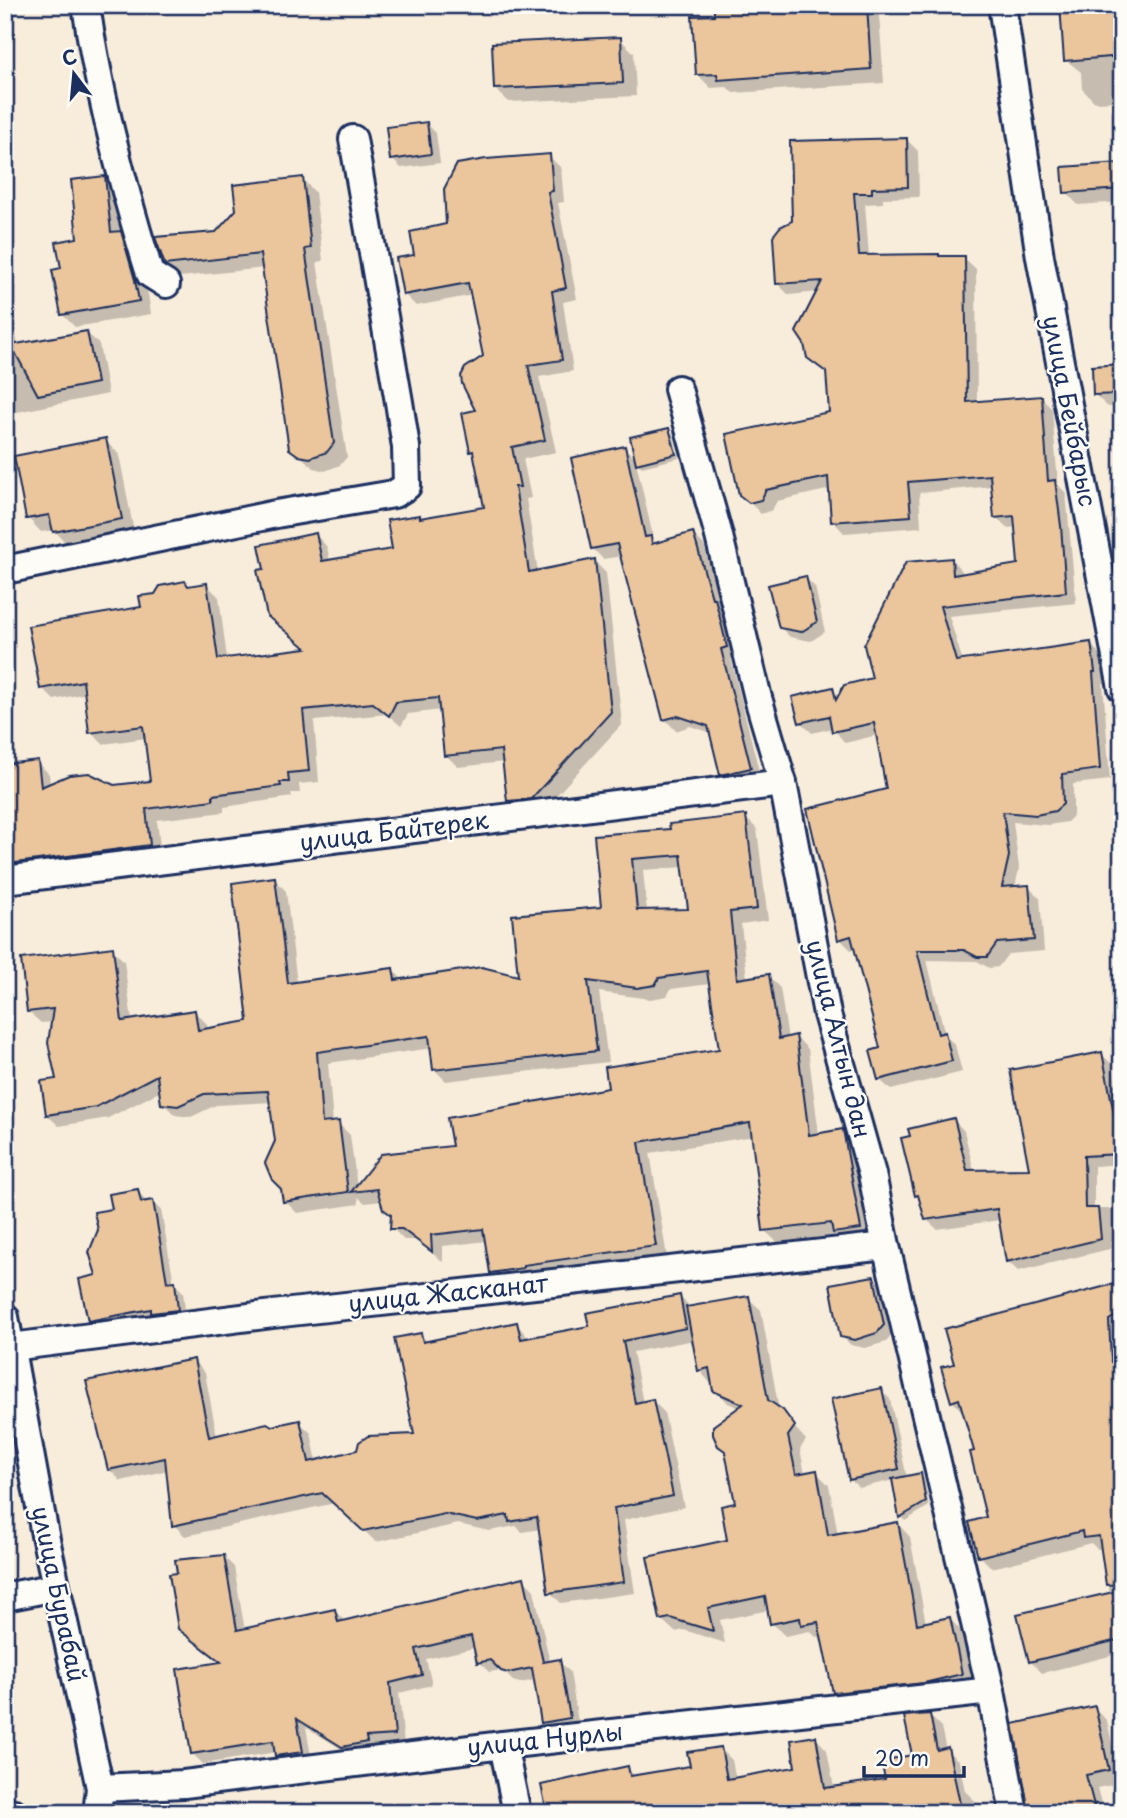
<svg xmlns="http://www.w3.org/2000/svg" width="1127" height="1818" viewBox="0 0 1127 1818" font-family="'Playpen Sans',sans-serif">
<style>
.shadow{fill:#0003;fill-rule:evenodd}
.building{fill:#ebc59b;stroke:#1b2f5e;stroke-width:2;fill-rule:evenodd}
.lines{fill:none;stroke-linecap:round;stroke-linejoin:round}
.minor-casing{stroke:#1b2f5e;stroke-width:32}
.minor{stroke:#fdfcf7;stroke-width:26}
.labels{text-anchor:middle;stroke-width:5;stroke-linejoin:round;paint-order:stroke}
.street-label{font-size:24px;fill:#1b2f5e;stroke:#fdfcf7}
</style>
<rect width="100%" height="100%" fill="#f8ecdb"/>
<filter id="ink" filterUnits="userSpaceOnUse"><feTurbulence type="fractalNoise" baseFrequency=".0143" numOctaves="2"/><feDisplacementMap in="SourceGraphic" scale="14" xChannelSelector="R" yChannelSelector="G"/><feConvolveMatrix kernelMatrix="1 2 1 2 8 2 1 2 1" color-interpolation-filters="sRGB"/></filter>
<g filter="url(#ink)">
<!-- shadow -->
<g class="shadow">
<polygon points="802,5 870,5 879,15 884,83 733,93 727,87 711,88 697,74"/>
<polygon points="1122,5 1122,101 1095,102 1082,89 1081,72 1066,60"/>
<polygon points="620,39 634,53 636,96 509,102 495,89"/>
<polygon points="427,124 436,133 440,163 401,168 392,159"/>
<polygon points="907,140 918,151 919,197 883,198 883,203 865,204 869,256 964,258 976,269 977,403 1041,398 1052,409 1058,485 1066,493 1076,603 949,616 963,662 1090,644 1101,655 1105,683 1103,683 1110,780 1073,784 1073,816 1067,822 1048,825 1013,822 1019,868 1015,888 1028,887 1040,898 1044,951 1008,954 998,967 989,968 977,961 927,960 945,1035 955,1045 962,1072 891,1090 879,1079 882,1050 856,949 851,950 840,939 888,791 878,735 845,743 833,728 812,733 800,722 832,689 840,697 874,680 951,559 962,571 963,575 1020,566 1017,527 1007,528 996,517 993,486 919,493 921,527 844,533 833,521 831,489 777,501 772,510 761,514 741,494 831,413 826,373 809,357 818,292 789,295 778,284 774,237"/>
<polygon points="549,156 561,168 564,202 558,203 577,299 563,302 573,371 539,377 556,452 523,459 531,498 526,499 538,572 594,561 606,573 622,724 543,810 521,813 509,801 504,762 458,767 446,755 441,710 408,714 401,726 387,714 314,721 319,782 299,784 300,793 291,793 292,797 224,807 224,812 157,820 161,856 21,875 10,863 37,762 49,774 50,785 114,787 151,782 146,738 103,744 91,732 86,693 54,700 42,688 156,596 185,583 189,587 207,585 219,597 227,659 308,649 269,615 266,570 316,535 327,547 330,561 394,550 419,516 422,519 486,509 476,454 472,451 485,357 473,295 416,306 404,294 416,256 447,225"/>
<polygon points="1122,164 1122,202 1078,205 1066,192 1064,168"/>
<polygon points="104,178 117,191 122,234 133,246 148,294 151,314 75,327 62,314 63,270 79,240"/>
<polygon points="302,179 315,192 323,261 317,262 347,457 340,465 325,471 314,468 291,448 264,268 180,277 166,264"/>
<polygon points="5,274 18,346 87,333 99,344 108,394 12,413 13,426 5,428"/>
<polygon points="1122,366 1122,406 1108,407 1095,395"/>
<polygon points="669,430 673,434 679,458 642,467 636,462 654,541 657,544 693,534 704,545 722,607 725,611 737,658 731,659 761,779 733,785 722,774 712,733 690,726 676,731 665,719 622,556 603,559 592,548 625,448 637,460"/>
<polygon points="105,440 119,454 134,532 68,545 54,530 41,532 28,518"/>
<polygon points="1119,463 1122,463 1122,479"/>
<polygon points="805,578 815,587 825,632 811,641 790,637 780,627"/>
<path d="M745,817L757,829L768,920L741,924L747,979L768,976L780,988L788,1039L796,1037L808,1049L819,1135L842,1131L854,1143L872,1241L846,1244L837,1235L777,1242L765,1231L754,1136L650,1153L667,1257L504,1284L492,1273L487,1241L443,1246V1262L416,1240H404L392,1228V1216L382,1201L365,1203L358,1197L359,1204L297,1213L285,1201L272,1102L216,1105L191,1117L175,1115L163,1103L161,1091L108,1118L59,1126L47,1115L59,1080L53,1022L41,1023L29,1012L112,949L124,961L132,1021L195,1012L207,1024L208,1030L250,1022L274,879L286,891L297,984L393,970L404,981L520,979L603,908L596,837L672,830ZM685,867L690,911L647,912L643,870ZM710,984L721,1051L610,1089L357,1187L350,1135L338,1123L333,1124L328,1063L432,1048L434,1069L446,1081L608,1062L599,992L650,999L667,996L671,989Z"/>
<polygon points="1101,1054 1112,1064 1122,1117 1122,1164 1094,1166 1094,1209 1122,1209 1122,1246 1018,1271 1007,1261 1000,1220 937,1229 926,1219 921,1200 917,1195 954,1120 964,1131 974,1171 1031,1171"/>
<polygon points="138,1191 147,1203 153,1202 161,1210 174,1283 183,1292 186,1318 98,1329 90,1321 114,1211"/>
<polygon points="874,1278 883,1287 892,1335 886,1342 865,1348 851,1345 841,1336"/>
<polygon points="1114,1286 1122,1294 1122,1653 1042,1673 1030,1661 1110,1594 1102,1548 1097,1549 1091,1543 992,1568 980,1556 989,1519 976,1453 965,1414 952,1401 956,1365"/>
<polygon points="679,1296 691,1308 748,1298 761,1310 779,1410 806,1440 800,1449 805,1474 816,1472 829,1485 838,1535 898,1524 910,1537 926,1624 950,1619 962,1632 974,1687 848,1705 835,1692 823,1636 816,1637 810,1631 785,1636 772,1623 769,1610 720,1620 725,1643 684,1630 675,1632 662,1620 729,1541 738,1504 740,1408 728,1403 699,1370 694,1340 633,1352 643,1403 653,1401 664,1412 684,1507 624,1520 635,1593 561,1603 550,1592 541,1529 522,1532 516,1526 489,1531 458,1524 376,1542 335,1503 185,1536 174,1525 168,1470 121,1481 109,1469 194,1361 205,1373 217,1437 299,1422 311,1433 317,1462 416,1435 421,1335 429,1343 517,1324 529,1339 591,1327"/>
<polygon points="881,1390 890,1399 907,1478 920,1475 924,1479 929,1506 905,1521 901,1517 894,1480 859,1488 850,1479"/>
<polygon points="224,1557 234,1567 245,1631 335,1611 346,1622 523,1579 534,1590 550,1663 559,1661 570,1672 579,1728 553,1733 543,1722 535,1680 520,1683 513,1681 502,1670 489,1672 479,1662 474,1648 426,1659 432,1685 399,1693 404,1745 376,1747 377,1752 354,1757 306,1727 312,1762 287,1766 276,1752 203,1764 192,1753 222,1663 179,1628"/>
<polygon points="5,1685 14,1713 5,1720"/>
<polygon points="1095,1708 1107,1721 1121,1783 1097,1788 1104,1813 1056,1813"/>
<polygon points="929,1715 941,1727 946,1750 959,1761 965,1791 977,1803 979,1813 549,1813 627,1768 636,1777 692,1768 721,1749 732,1760 736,1779 797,1768 816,1738 827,1750 834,1788 887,1781 914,1757"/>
</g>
<!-- building -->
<g class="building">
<polygon points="776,5 867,5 871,69 718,80 717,74 696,75 692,16 714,15 714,9"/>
<polygon points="1060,5 1122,5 1122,56 1064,61"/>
<polygon points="621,37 623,83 494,89 492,43"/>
<polygon points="427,122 431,154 390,160 386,127"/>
<polygon points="907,138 908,187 872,188 872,193 854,193 859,255 939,254 939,256 965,256 967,402 1042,396 1048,481 1055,480 1061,526 1066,592 940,606 956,661 1091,642 1095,672 1093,672 1100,769 1062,774 1063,804 1055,811 1036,815 1003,812 1009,856 1002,887 1029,885 1034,940 997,943 987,957 977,957 964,950 917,950 938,1034 945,1032 952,1061 878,1080 870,1051 880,1048 851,936 838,940 807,809 886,789 874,723 832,732 829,716 799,723 792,697 833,687 836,700 844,685 872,678 864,645 906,562 952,558 953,575 1018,564 1014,516 994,518 990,475 908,482 911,516 831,522 828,477 766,490 761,500 749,503 739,495 726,434 829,412 826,372 807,358 804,344 796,332 822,281 776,284 773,236 780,227 792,221 790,141"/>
<polygon points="550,154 553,191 548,192 566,288 552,291 562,360 528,365 545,440 512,447 520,487 515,487 529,572 595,559 611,712 531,799 507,801 501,750 444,756 438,698 396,702 389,716 373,703 303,710 309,771 288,773 289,782 280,782 281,786 213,795 213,800 146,809 150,845 8,864 5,839 5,764 38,760 41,787 69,775 89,773 114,785 150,781 143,726 89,733 83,681 40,689 28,626 141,607 139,596 155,594 160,586 185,581 188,586 207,583 218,659 306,648 267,616 257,570 264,569 259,545 316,533 322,561 392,549 387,520 420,515 420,518 484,507 473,451 470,452 462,413 475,410 462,384 461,376 465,368 483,356 468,283 403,295 396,258 414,255 410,232 446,224 444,189 457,164 486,159"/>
<polygon points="1120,163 1122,189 1064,193 1062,167"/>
<polygon points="105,176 111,232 121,231 135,280 139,301 61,315 52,270 61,268 56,242 77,238 71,180"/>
<polygon points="303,177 311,248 305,249 334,443 327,452 310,458 299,456 289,449 260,254 165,265 155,237 216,232 236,210 233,185"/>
<polygon points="87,331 97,383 38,395 11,345"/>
<polygon points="1122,364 1122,394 1093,395 1092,366"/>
<polygon points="669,428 676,454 636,464 630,437"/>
<polygon points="106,438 122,519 53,532 49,515 26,519 14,456"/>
<polygon points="625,446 645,537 651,536 652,544 693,532 712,598 715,598 727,647 721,649 751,768 720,775 708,726 678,716 663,720 617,544 591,549 571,458"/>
<polygon points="806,576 817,622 801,632 779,628 768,585"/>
<path d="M746,815L757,909L730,912L737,979L769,974L779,1039L796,1035L809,1135L843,1129L861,1229L833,1233L831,1223L763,1231L750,1123L639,1142L656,1246L523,1265V1268L490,1273L483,1229L431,1235L432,1252L402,1229H390L391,1215L383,1209L377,1189L351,1192L381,1154L452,1146L447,1118L608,1088L605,1067L719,1049L707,971L659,978L655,985L637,988L588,981L597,1051L433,1070L429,1036L317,1052L322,1123L339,1121L348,1192L283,1202L281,1189L272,1180L265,1163L275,1141L268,1091L204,1094L178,1106L161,1104L157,1075L96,1107L46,1115L41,1081L56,1079L48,1043L53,1009L27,1012L21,959L113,947L122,1021L195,1010L198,1030L248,1021L232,883L275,877L288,983L393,968L395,980L482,967L518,976L512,915L601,907L594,835L670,829L669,824ZM681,855L688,909L637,910L632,859Z"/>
<polygon points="1102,1052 1118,1134 1119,1154 1084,1156 1085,1208 1098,1208 1101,1239 1006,1262 997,1209 925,1220 918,1195 915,1196 901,1138 910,1136 908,1129 954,1118 967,1170 1029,1169 1010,1070"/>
<polygon points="138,1189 141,1202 153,1200 167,1282 175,1281 178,1310 151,1313 151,1309 88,1321 79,1279 96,1275 89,1252 98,1230 94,1212 112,1209 109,1194"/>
<polygon points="874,1276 884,1325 877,1333 855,1340 840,1337 830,1284"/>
<polygon points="1114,1284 1122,1303 1122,1312 1109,1320 1111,1362 1122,1362 1122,1584 1106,1585 1099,1536 1083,1538 1082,1531 978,1557 969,1522 986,1517 970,1452 974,1451 959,1399 951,1402 941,1367 954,1364 944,1329"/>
<polygon points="680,1295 686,1328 623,1341 635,1403 653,1399 673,1496 614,1508 624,1582 548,1593 537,1517 509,1522 508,1515 477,1521 445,1514 363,1531 322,1493 172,1526 165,1458 108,1470 86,1381 194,1359 209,1437 267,1423 272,1426 300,1420 309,1462 357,1450 359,1442 368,1436 414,1434 394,1338 421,1333 423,1342 517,1322 521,1339 589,1326 586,1313"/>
<polygon points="749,1296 768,1400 783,1410 795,1426 788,1436 796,1474 817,1470 828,1535 898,1522 917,1624 950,1617 962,1674 924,1683 833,1693 818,1622 801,1625 800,1618 770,1624 765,1596 708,1608 713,1631 670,1618 660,1620 647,1557 727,1540 721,1506 735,1503 725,1451 718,1446 713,1435 713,1426 743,1404 713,1391 709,1368 698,1371 686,1307"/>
<polygon points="882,1388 899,1469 849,1480 831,1399"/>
<polygon points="921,1473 926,1502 899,1518 892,1479"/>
<polygon points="224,1555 237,1630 335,1609 338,1622 524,1577 543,1662 560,1659 570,1718 541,1723 532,1668 508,1673 501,1671 490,1660 477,1663 471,1636 416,1649 422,1675 390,1683 395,1735 366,1737 367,1742 342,1747 297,1719 303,1752 275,1756 273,1741 191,1754 177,1669 221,1662 178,1629 169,1574 177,1573 175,1560"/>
<polygon points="1122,1590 1122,1639 1029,1662 1017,1614"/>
<polygon points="1095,1706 1109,1770 1086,1775 1096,1813 1029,1813 1013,1724"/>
<polygon points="930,1714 937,1750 948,1747 962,1813 547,1813 541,1785 628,1766 630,1776 690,1766 687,1752 721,1747 727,1779 795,1767 791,1740 816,1736 825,1788 885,1779 881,1761 912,1755 904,1716"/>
</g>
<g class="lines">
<defs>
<g id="minor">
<path d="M86,5C99,96 123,187 150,274L166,284"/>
<polyline points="1002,5 1040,257 1122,688"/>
<polyline points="678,389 718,532 758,698 783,783 827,1014 872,1174 886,1246 991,1691 1014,1813"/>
<polyline points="5,570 276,514 394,494 407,486 406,447 399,402 353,139"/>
<polyline points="5,880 783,783"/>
<polyline points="5,1317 45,1535 100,1788 97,1813"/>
<polyline points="11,1347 273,1314 886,1246"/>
<polyline points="5,1597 56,1587"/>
<polyline points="503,1745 517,1813"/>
<polyline points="100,1788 184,1784 503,1745 991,1691"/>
<polyline points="5,1812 14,1813"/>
</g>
</defs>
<!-- minor casing -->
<use href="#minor" class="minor-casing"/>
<!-- minor -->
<use href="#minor" class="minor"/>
</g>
</g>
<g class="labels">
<!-- street labels -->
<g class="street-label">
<text transform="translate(1069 411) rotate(79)" y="8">улица Бейбарыс</text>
<text transform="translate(394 832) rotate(-7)" y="8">улица Байтерек</text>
<text transform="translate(838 1039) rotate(76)" y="8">улица Алтын дан</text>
<text transform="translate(448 1294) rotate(-6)" y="8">улица Жасканат</text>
<text transform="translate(58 1594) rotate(78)" y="8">улица Бурабай</text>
<text transform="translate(545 1740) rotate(-6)" y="8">улица Нурлы</text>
</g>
</g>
<!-- margin -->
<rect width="1127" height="1818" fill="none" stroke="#fdfcf7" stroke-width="28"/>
<rect x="14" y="14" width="1099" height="1790" fill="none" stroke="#1b2f5e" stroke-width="2.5" filter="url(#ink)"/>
<!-- north arrow -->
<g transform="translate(74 74) rotate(344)" stroke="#fdfcf7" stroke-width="5" paint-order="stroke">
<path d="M0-5L12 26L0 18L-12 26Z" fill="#1b2f5e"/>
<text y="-10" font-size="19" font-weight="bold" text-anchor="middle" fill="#1b2f5e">С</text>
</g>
<!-- scale -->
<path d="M864 1766v10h100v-10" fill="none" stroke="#1b2f5e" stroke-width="3.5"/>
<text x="875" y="1766" font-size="21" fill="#1b2f5e" stroke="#fdfcf7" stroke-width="5" paint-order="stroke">20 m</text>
</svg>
